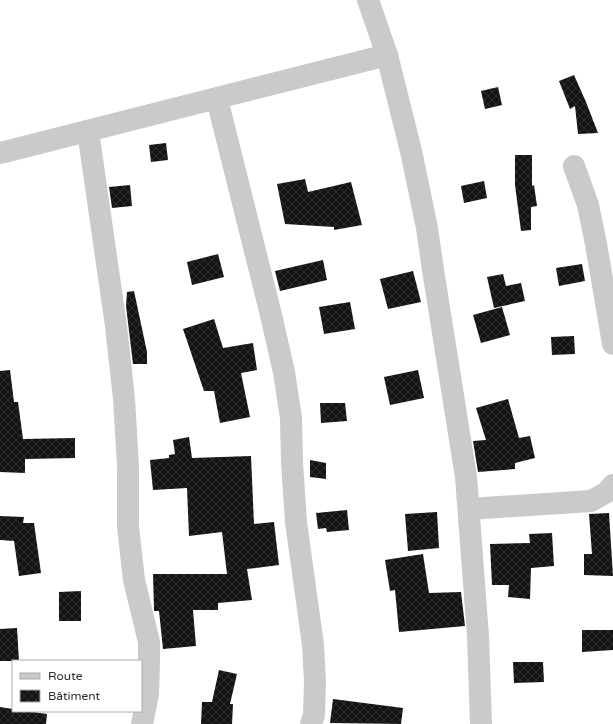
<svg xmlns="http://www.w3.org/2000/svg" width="613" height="724" viewBox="0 0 613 724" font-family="'Varela Round',sans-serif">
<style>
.building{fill:url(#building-cross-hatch)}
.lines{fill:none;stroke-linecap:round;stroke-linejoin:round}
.minor{stroke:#cacaca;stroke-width:22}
</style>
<defs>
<pattern id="building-cross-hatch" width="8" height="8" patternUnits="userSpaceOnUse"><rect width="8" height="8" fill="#141414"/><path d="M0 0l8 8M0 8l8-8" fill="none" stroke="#2e2e2e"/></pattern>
</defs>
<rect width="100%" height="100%" fill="#fff"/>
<!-- building -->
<g class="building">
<polygon points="574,75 586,102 598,133 578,134 575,106 570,109 559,81"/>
<polygon points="498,87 502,105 485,109 481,91"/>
<polygon points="166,143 168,160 151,162 149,145"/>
<polygon points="515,155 532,155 532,186 534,185 537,206 531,207 531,230 521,231 515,185"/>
<polygon points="305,179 308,192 351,182 362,225 334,230 334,227 285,224 277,184"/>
<polygon points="484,181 487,198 464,203 461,186"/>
<polygon points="130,185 132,206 112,208 109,187"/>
<polygon points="218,254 224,277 192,285 187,262"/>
<polygon points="323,260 327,280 280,291 275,271"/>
<polygon points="582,264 585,281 559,286 556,268"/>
<polygon points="413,271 421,302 388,309 380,279"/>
<polygon points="503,274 506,286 521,283 525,301 494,308 487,277"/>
<polygon points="134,291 147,352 147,364 133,364 126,306 127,292"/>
<polygon points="350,302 355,329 324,334 319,307"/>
<polygon points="502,307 510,335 481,343 473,315"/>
<polygon points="214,319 223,348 253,343 257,370 241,373 250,417 220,423 214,391 204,391 183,329"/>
<polygon points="574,336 575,354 552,355 551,337"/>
<polygon points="10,370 14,402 18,402 23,439 75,438 75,458 25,459 25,473 0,472 0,371"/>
<polygon points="418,370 424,398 390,405 384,377"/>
<polygon points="508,399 519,438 530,436 535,458 515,463 515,469 478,472 473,441 486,440 476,408"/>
<polygon points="320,403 345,403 347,421 321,423"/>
<polygon points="189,437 192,458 251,456 254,524 274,522 279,565 247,569 252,600 218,603 218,610 193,610 196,646 163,649 159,611 154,611 154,609 153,574 227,574 222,532 189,536 187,488 153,490 150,460 169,458 169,455 175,454 173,440"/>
<polygon points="310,460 326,463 326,479 310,477"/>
<polygon points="347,510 349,530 327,532 326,528 318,529 316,513"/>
<polygon points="437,512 439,548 408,551 405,514"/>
<polygon points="609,513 613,576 584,575 584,554 592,554 589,514"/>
<polygon points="0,516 24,517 23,523 34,523 41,573 19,576 14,541 0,540"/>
<polygon points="552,533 554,566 531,568 530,599 508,597 509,585 492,585 490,544 530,543 529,534"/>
<polygon points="423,554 429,593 461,592 465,626 399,632 395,590 390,591 385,560"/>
<polygon points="81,591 81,621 59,621 59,592"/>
<polygon points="17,628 19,661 0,661 0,629"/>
<polygon points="582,630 613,630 613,650 582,652"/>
<polygon points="513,662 543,662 544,682 514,683"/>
<polygon points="219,670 237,674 230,704 233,704 232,724 201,724 202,702 212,702"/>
<polygon points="333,699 403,708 401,724 330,723"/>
<polygon points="0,707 13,709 13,711 26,711 47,714 46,724 0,724"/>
</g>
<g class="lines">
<!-- minor -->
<g class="minor">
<polyline points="368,0 387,55 411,151 427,228 433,270 466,477 478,636 481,724"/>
<polyline points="217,99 271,315 284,372 291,418 292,463 296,522 313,645 315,681 314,715 311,724"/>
<polyline points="88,131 116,326 124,399 128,466 128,527 134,580 149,642 149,663 148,694 142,724"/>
<polyline points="0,153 387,55"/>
<polyline points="574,166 588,205 596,244 613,344"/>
<polyline points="469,509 591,501 607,492 613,485"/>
</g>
</g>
<!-- legend -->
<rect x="12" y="660" width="130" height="52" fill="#ffffff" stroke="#ababab"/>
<rect x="20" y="673" width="20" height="6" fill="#cacaca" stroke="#ababab"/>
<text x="48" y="680" font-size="12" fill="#2d2d2d">Route</text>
<rect x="20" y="690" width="20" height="12" fill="url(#building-cross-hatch)" stroke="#ababab"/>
<text x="48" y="700" font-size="12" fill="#2d2d2d">Bâtiment</text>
</svg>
